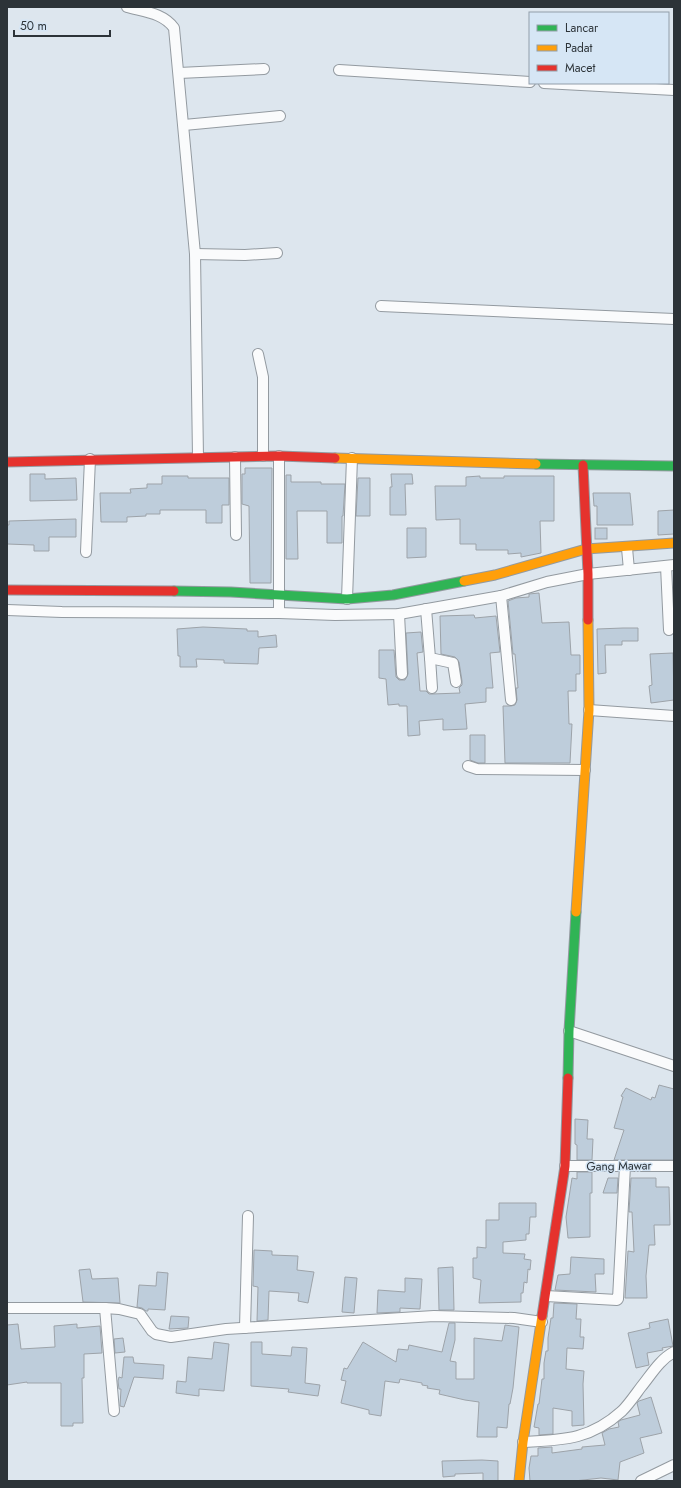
<svg xmlns="http://www.w3.org/2000/svg" width="681" height="1488" viewBox="0 0 681 1488" font-family="Jost,sans-serif">
<style>
.building{fill:#becddb;stroke:#9da3a9}
.lines{fill:none;stroke-linecap:round;stroke-linejoin:round}
.street-casing{stroke:#939aa0;stroke-width:12}
.fast-casing{stroke:#939aa0;stroke-width:11}
.slow-casing{stroke:#939aa0;stroke-width:11}
.jam-casing{stroke:#939aa0;stroke-width:11}
.street{stroke:#fafbfc;stroke-width:10}
.fast{stroke:#30b455;stroke-width:9}
.slow{stroke:#ff9f0a;stroke-width:9}
.jam{stroke:#e5322d;stroke-width:9}
.labels{text-anchor:middle;stroke-width:3;stroke-linejoin:round;paint-order:stroke}
.street-label{font-size:12px;fill:#2c3338;stroke:#d6e6f5}
</style>
<rect width="100%" height="100%" fill="#dde6ee"/>
<!-- building -->
<g class="building">
<polygon points="245,468 272,468 271,583 250,583 249,506 242,504 242,474 245,474"/>
<polygon points="30,474 45,474 45,479 76,478 77,500 30,501"/>
<polygon points="391,474 412,474 413,484 405,484 406,515 390,515 390,487 392,487"/>
<polygon points="286,475 291,475 291,482 321,482 321,484 345,484 343,516 342,516 342,543 327,543 327,511 297,511 298,559 286,559"/>
<polygon points="162,476 188,476 188,478 229,478 229,505 222,505 222,523 206,523 206,510 160,510 160,514 146,514 146,516 127,517 127,522 101,522 100,493 131,493 130,489 147,488 147,484 162,484"/>
<polygon points="480,476 480,478 504,478 504,476 554,476 554,521 540,521 541,553 521,557 521,553 508,554 508,550 476,550 476,544 460,544 460,519 436,520 435,486 466,486 466,477"/>
<polygon points="358,478 370,478 370,516 356,516"/>
<polygon points="593,493 630,493 633,525 597,525 597,506 594,506"/>
<polygon points="674,510 674,534 658,535 658,511"/>
<polygon points="76,519 76,537 49,537 49,551 34,551 34,545 7,544 7,525 9,525 9,521"/>
<polygon points="407,528 426,528 426,557 407,558"/>
<rect x="595" y="528" width="12" height="11"/>
<polygon points="539,593 542,623 569,622 571,655 580,655 580,674 576,674 576,691 568,691 569,724 572,724 570,763 505,763 503,706 511,706 515,705 517,700 516,688 518,688 515,654 513,654 508,601 516,598 529,597 529,594"/>
<polygon points="474,615 475,618 496,616 500,652 490,653 493,688 486,688 486,702 465,704 467,729 443,730 443,719 419,721 420,735 408,736 407,706 399,706 399,704 388,705 386,679 379,678 379,650 394,650 396,677 399,680 405,680 408,674 406,633 421,632 423,652 417,653 420,691 426,691 429,694 432,694 460,693 459,688 462,685 462,681 459,662 455,657 441,654 440,616"/>
<polygon points="203,627 247,629 247,631 258,631 258,637 276,635 277,647 259,648 258,664 224,663 224,660 196,659 197,667 180,667 180,656 178,656 177,629"/>
<polygon points="623,628 638,628 638,641 622,641 622,645 605,645 606,673 598,674 597,629"/>
<polygon points="673,653 674,700 651,703 649,686 652,685 650,654"/>
<polygon points="470,735 485,735 485,763 478,763 470,760"/>
<polygon points="659,1085 674,1089 674,1160 614,1160 624,1130 614,1128 623,1097 621,1096 626,1088 651,1100 652,1097 655,1098"/>
<polygon points="575,1119 588,1120 587,1139 593,1139 592,1160 577,1160 577,1145 575,1144"/>
<polygon points="577,1172 592,1172 592,1193 590,1193 590,1237 568,1238 566,1217 572,1178 577,1179"/>
<polygon points="608,1178 618,1178 617,1193 603,1193"/>
<polygon points="631,1178 656,1178 656,1187 669,1187 670,1225 654,1225 655,1245 649,1245 646,1276 647,1298 625,1298 628,1251 634,1252 632,1212 629,1212"/>
<polygon points="499,1203 536,1203 536,1217 530,1217 529,1234 526,1234 526,1240 503,1242 503,1253 525,1254 524,1259 531,1260 530,1270 528,1269 527,1283 524,1282 523,1293 521,1293 521,1302 479,1303 481,1280 473,1278 473,1258 477,1258 477,1247 486,1248 486,1220 499,1220"/>
<polygon points="254,1250 272,1251 272,1255 298,1256 297,1270 314,1272 308,1303 298,1301 299,1293 269,1291 268,1320 257,1321 258,1287 253,1286"/>
<polygon points="571,1257 604,1259 604,1274 595,1274 596,1292 555,1290 558,1275 570,1274"/>
<polygon points="453,1267 454,1310 439,1310 438,1268"/>
<polygon points="90,1269 92,1279 118,1278 120,1303 83,1302 79,1270"/>
<polygon points="157,1272 168,1273 165,1310 148,1309 148,1311 146,1311 142,1308 137,1307 139,1285 156,1286"/>
<polygon points="345,1277 357,1278 354,1313 342,1312"/>
<polygon points="405,1278 422,1279 420,1309 400,1308 400,1312 377,1313 378,1290 405,1292"/>
<polygon points="554,1303 577,1304 576,1319 581,1319 580,1337 584,1337 583,1349 567,1348 566,1369 584,1371 583,1384 584,1425 572,1426 572,1411 553,1408 553,1434 539,1435 539,1428 534,1427 538,1404 539,1404 542,1379 544,1379 544,1363 546,1351 548,1351 548,1338 551,1318 553,1318"/>
<polygon points="171,1316 189,1317 188,1328 169,1329"/>
<polygon points="668,1319 673,1346 662,1348 663,1350 647,1353 649,1365 636,1368 628,1333 650,1328 649,1323"/>
<polygon points="449,1323 455,1323 455,1340 450,1361 456,1362 456,1379 474,1379 474,1338 502,1341 505,1325 519,1327 513,1388 510,1404 509,1404 507,1428 497,1427 497,1437 477,1437 479,1402 465,1400 439,1394 440,1390 427,1388 428,1386 422,1385 422,1383 400,1379 399,1383 385,1381 381,1416 369,1414 369,1410 341,1403 346,1381 341,1380 344,1368 347,1369 363,1342 396,1362 398,1349 408,1350 409,1345 442,1352"/>
<polygon points="18,1324 21,1349 55,1347 54,1326 77,1324 77,1328 100,1326 102,1353 84,1354 84,1378 82,1378 83,1423 73,1423 73,1426 61,1426 61,1383 27,1383 27,1382 7,1385 7,1325"/>
<polygon points="123,1338 125,1352 115,1353 114,1339"/>
<polygon points="214,1342 229,1344 224,1391 199,1389 199,1396 176,1393 177,1381 186,1382 188,1357 212,1359"/>
<polygon points="251,1342 262,1342 262,1354 291,1356 292,1347 307,1348 305,1383 320,1385 318,1396 288,1392 289,1389 251,1386"/>
<polygon points="124,1357 133,1357 134,1363 164,1365 163,1379 134,1377 124,1407 120,1406 121,1389 119,1389 118,1381 119,1377 122,1378"/>
<polygon points="651,1397 662,1433 640,1438 644,1453 620,1462 618,1480 601,1478 574,1481 530,1481 529,1468 531,1456 538,1456 538,1448 552,1447 552,1453 582,1449 582,1447 605,1445 602,1433 609,1429 619,1427 618,1422 621,1420 640,1415 637,1403 639,1401"/>
<polygon points="482,1460 498,1461 498,1481 483,1481 483,1473 455,1474 455,1476 443,1477 442,1461"/>
</g>
<g class="lines">
<defs>
<g id="street">
<path d="M127,7C145,12 163,13 174,28L195,254L198,457"/>
<polyline points="339,70 530,82"/>
<polyline points="179,73 264,69"/>
<polyline points="544,83 674,90"/>
<polyline points="184,125 280,116"/>
<polyline points="195,254 245,255 277,253"/>
<polyline points="381,306 674,319"/>
<polyline points="258,354 263,377 263,456"/>
<polyline points="279,456 279,613"/>
<polyline points="235,457 236,535"/>
<polyline points="627,548 629,570"/>
<polyline points="86,552 90,459"/>
<polyline points="666,566 669,630"/>
<polyline points="501,596 511,700"/>
<polyline points="347,599 352,458"/>
<polyline points="426,609 430,658 453,663 456,682"/>
<polyline points="7,610 62,612 279,613 335,615 399,614 501,596 547,582 588,574 674,565"/>
<polyline points="399,614 402,674"/>
<polyline points="430,658 432,688"/>
<polyline points="589,710 674,716"/>
<polyline points="468,766 477,769 585,770"/>
<polyline points="569,1031 674,1066"/>
<polyline points="565,1166 674,1166"/>
<polyline points="546,1296 617,1300 618,1299 625,1166"/>
<polyline points="7,1308 105,1308 119,1309 140,1314 152,1331 156,1334 171,1337 226,1329 434,1316 514,1318 542,1322"/>
<polyline points="105,1308 114,1411"/>
<polyline points="245,1328 248,1216"/>
<path d="M523,1442C563,1440 590,1440 622,1411C629,1404 635,1395 641,1387C651,1375 659,1360 674,1352"/>
<polyline points="641,1481 674,1465"/>
</g>
<g id="fast">
<polyline points="536,464 674,466"/>
<polyline points="174,591 231,592 347,599 393,595 464,581"/>
<polyline points="568,1078 569,1031 576,912"/>
</g>
<g id="slow">
<polyline points="335,458 536,464"/>
<polyline points="464,581 495,575 586,549 674,543"/>
<polyline points="576,912 589,710 588,620"/>
<polyline points="519,1481 523,1442 542,1316"/>
</g>
<g id="jam">
<polyline points="7,462 279,456 335,458"/>
<polyline points="583,465 588,574 588,620"/>
<polyline points="7,590 174,591"/>
<polyline points="542,1316 565,1166 568,1078"/>
</g>
</defs>
<!-- street casing -->
<use href="#street" class="street-casing"/>
<!-- fast casing -->
<use href="#fast" class="fast-casing"/>
<!-- slow casing -->
<use href="#slow" class="slow-casing"/>
<!-- jam casing -->
<use href="#jam" class="jam-casing"/>
<!-- street -->
<use href="#street" class="street"/>
<!-- fast -->
<use href="#fast" class="fast"/>
<!-- slow -->
<use href="#slow" class="slow"/>
<!-- jam -->
<use href="#jam" class="jam"/>
</g>
<g class="labels">
<!-- street labels -->
<g class="street-label">
<text transform="translate(619 1166) rotate(-1)" y="4">Gang Mawar</text>
</g>
</g>
<!-- border -->
<rect width="681" height="1488" fill="none" stroke="#2c3338" stroke-width="16"/>
<!-- legend -->
<rect x="529" y="12" width="140" height="72" fill="#d6e6f5" stroke="#929ea9"/>
<rect x="537" y="25" width="20" height="6" fill="#30b455" stroke="#929ea9"/>
<text x="565" y="32" font-size="12" fill="#2c3338">Lancar</text>
<rect x="537" y="45" width="20" height="6" fill="#ff9f0a" stroke="#929ea9"/>
<text x="565" y="52" font-size="12" fill="#2c3338">Padat</text>
<rect x="537" y="65" width="20" height="6" fill="#e5322d" stroke="#929ea9"/>
<text x="565" y="72" font-size="12" fill="#2c3338">Macet</text>
<!-- scale -->
<path d="M14 30v6h96v-6" fill="none" stroke="#2c3338" stroke-width="2"/>
<text x="20" y="30" font-size="12" fill="#2c3338" stroke="#d6e6f5" stroke-width="3" paint-order="stroke">50 m</text>
</svg>
